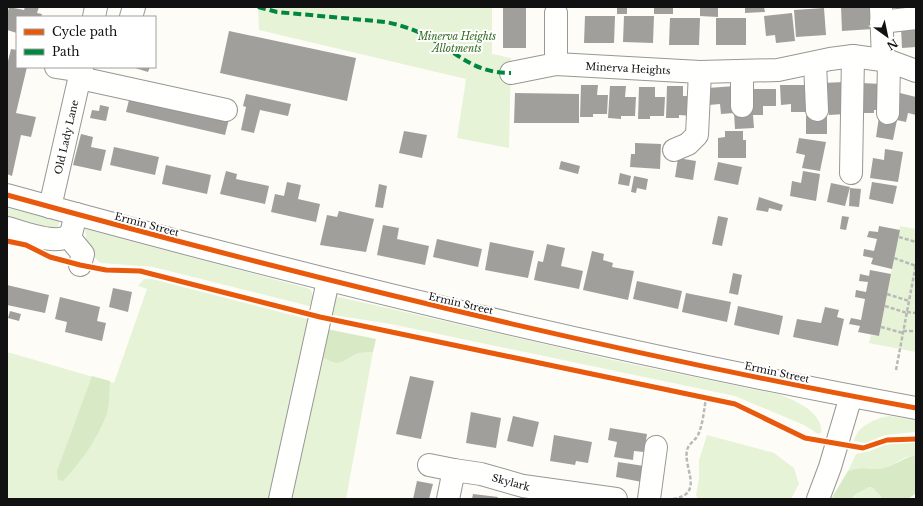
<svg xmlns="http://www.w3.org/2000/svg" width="923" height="506" viewBox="0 0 923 506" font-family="'Libre Baskerville',serif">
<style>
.green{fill:#e7f3d7}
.forest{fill:#d8eac5}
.building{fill:#a19f9c}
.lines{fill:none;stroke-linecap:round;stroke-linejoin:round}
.minor-casing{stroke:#979795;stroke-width:24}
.path{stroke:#b9b9b8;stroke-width:2.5;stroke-dasharray:4 2;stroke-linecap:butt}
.minor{stroke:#fffffe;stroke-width:22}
.quiet{stroke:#00873e;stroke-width:4;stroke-dasharray:8 4;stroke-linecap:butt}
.cycleway-casing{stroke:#fff;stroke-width:8}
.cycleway{stroke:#e8590c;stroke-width:5}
.labels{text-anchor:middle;stroke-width:4;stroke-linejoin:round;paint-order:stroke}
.park-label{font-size:10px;font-style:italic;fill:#2f6b1f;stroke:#fff}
.street-label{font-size:10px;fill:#111;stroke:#fff}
</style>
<rect width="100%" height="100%" fill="#fdfcf7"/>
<!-- green -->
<g class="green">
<polygon points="258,7 492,7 492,54 511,58 509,148 457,138 466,79 259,30"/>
<polygon points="7,208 52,219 59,222 58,229 7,216"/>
<polygon points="900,226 916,229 916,352 869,343 871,335 879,336"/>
<path d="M85,229L307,288L311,290L314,300L313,307L153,267L101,263C92,258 85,240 85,229Z"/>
<polygon points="144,279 152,279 311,320 273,499 7,499 7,352 114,383 147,289 138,286"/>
<path d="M335,296L626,363L781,395C796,401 824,413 821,433L818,434L804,425L735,396L391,324L333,315L328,311Z"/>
<polygon points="373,352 346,499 284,499 317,356 342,362 358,353"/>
<path d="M889,416L916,420V432L885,435L865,443L854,441C857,426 876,418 889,416Z"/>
<polygon points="707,435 774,453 794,468 799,484 791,499 698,499 696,495 699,479 699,460"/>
<path d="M901,443H916V456C903,455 894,466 883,468C869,471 862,465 848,471L856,454L870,451L884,445Z"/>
<polygon points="868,487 873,488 883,499 851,499 856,494"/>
</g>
<!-- forest -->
<g class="forest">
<polygon points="312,326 376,339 373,352 358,353 342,362 336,363 317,356"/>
<path d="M92,376L110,381C109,393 110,407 105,418C97,439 79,465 63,481L58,480L57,471Z"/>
<path d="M913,456H916V493L908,499H883L873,488L869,487L856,494L851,499H831L848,471C862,465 869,471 883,468C893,466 902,459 913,456Z"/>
</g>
<!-- building -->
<g class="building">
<polygon points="9,7 24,10 25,7 39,7 37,13 42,14 41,17 17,17 17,33 7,30 7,15"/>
<rect x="503" y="7" width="23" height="41"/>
<rect x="617" y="7" width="10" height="7"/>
<rect x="654" y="7" width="19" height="7"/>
<polygon points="700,7 718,7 718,17 700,16"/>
<polygon points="745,7 764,7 765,12 745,13"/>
<polygon points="841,7 871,7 873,29 842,31"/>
<polygon points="824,8 826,35 796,37 794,10"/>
<polygon points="792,13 795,41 776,43 775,35 766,36 764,16"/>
<polygon points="585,16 615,16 614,43 584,43"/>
<polygon points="624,16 654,16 653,43 623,42"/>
<polygon points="670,18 700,18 699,45 669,45"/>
<rect x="716" y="18" width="30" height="27"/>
<polygon points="916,27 916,47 902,48 901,28"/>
<polygon points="229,31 356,58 347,101 220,73"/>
<polygon points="11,49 17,50 17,67 27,67 16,113 36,117 31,137 21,135 12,176 7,174 7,65"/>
<polygon points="132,67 150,67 148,72"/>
<polygon points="844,82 846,114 829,115 828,109 824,109 822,83"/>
<polygon points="861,83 882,84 882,110 874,110 874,113 861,113"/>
<polygon points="581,85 598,85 597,95 608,95 607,114 593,114 593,117 580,117"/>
<polygon points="780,85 809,85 809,112 791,112 791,104 781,105"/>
<polygon points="610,86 626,86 625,97 636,97 635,116 621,116 621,119 608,118"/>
<polygon points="667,86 683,86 683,96 693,96 693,116 679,115 679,118 666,118"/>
<polygon points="735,86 734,113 721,114 720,104 709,105 708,88"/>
<polygon points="639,87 655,87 655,97 665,97 664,116 650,116 650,119 638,119"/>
<polygon points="749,89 776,89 776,106 763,106 763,115 753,115 754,128 735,129 734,113"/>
<polygon points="515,93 579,94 579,123 514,123"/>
<polygon points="900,93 916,97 916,115 908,113 906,122 897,120 893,140 876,137 879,117 894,119"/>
<polygon points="246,94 291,104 288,116 260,110 254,133 241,130 246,107 243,106"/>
<polygon points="130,96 229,119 225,135 126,112"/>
<polygon points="100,105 109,107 106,121 90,118 92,110 99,111"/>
<rect x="806" y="116" width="21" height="18"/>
<polygon points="404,131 427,135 422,158 399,153"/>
<polygon points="725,131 743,131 743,140 746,140 746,158 718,158 718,138 725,137"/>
<polygon points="81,134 93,137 91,147 106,150 101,171 73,165"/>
<polygon points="799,138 826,142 820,171 802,168 805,155 796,153"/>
<polygon points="635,143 661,144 660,169 630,167 631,154 635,154"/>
<polygon points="114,147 159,157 155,175 110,165"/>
<polygon points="885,149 903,152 898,182 870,178 873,158 884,160"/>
<polygon points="678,158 696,161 693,180 675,177"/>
<polygon points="561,161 580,166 578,174 559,169"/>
<polygon points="718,162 742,167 738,185 714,180"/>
<polygon points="166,165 211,175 207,194 162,184"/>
<polygon points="226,171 237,174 236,179 269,186 265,204 220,194"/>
<polygon points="803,171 820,174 816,201 790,196 792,181 801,183"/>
<polygon points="620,173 631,176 629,186 618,184"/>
<polygon points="634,176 648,179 646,190 637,188 636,193 631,192"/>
<polygon points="287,182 301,185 298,199 320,204 316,222 271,212 275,194 284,196"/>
<polygon points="872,182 897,186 893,204 869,199"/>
<polygon points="831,183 850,187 845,206 827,202"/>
<polygon points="379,184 387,186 383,208 375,207"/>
<polygon points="850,188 861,189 859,207 849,206"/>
<polygon points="759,197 783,205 781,211 769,208 768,212 756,210"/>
<polygon points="339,211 374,219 366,252 320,245 327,215 337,217"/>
<polygon points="718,216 728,218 722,246 712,244"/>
<polygon points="842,216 849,217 846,230 840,229"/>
<polygon points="383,225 399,228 397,239 429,246 425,265 377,255"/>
<polygon points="879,226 900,230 892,269 871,264 873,258 863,256 864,249 874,251 877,239 867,237 869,231 878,232"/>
<polygon points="437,239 482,249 478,267 433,257"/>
<polygon points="490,242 534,251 528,278 485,270"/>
<polygon points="547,244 565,248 561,266 583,271 579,289 534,280 538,261 543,262"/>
<polygon points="592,251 604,254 603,260 613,263 612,267 634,271 628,300 583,290"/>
<polygon points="870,270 891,274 879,336 858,332 860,326 849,324 851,318 861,320 865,299 855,297 856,290 866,292 868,282 859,281 860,274 869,276"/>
<polygon points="733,273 742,275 738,295 729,293"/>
<polygon points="637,281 682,291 678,309 633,299"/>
<polygon points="7,285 49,295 45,313 7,305"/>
<polygon points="113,288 132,292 128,312 109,307"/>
<polygon points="686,293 731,302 727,322 682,312"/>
<polygon points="60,297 100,307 97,321 106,323 102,341 65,332 67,322 55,319"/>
<polygon points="738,306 783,316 779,335 734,325"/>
<polygon points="825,307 839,310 837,317 844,319 838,346 793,337 797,319 821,323"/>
<polygon points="10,311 21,314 19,321 8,318"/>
<polygon points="410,376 434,381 421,439 396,434"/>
<polygon points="471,412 501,418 496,448 466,443"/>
<polygon points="513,416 539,422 533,447 507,441"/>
<polygon points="610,428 647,434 644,452 634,451 633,460 614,457 617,442 608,440"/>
<polygon points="554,435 592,442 588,463 576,461 575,465 550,461"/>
<polygon points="618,462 644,466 642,482 616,477"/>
<polygon points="417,481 433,484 429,499 413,499"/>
<polygon points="473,494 498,497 497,499 472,499"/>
</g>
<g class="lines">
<defs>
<g id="minor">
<polyline points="881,7 883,60"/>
<polyline points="94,17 96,7"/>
<polyline points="131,17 134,7"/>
<polyline points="881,22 916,18"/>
<polyline points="815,63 817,110"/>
<polyline points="556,64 556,13"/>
<polyline points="56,67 82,71"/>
<polyline points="742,71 742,106"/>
<polyline points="511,73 556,64 700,72 778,70 830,59 853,56 889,61 916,71"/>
<polyline points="80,78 226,110"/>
<polyline points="888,113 889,61"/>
<polyline points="674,150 688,144 697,135 700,72"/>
<polyline points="851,173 853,56"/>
<path d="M7,195C307,278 609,352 916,408"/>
<polyline points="50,207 82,67"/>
<path d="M7,228C23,232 58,247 71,234L76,214"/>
<polyline points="68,236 83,254 80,265"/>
<polyline points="429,465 454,470"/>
<polyline points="280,499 328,281"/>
<polyline points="448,499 454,470 481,474 523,486 616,499"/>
<polyline points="649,499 656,447"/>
<polyline points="818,499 830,467 851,396"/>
</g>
</defs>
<!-- minor casing -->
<use href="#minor" class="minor-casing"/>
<!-- path -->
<g class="path">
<polyline points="899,237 916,242"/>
<polyline points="894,258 916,266"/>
<polyline points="887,294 909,301"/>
<polyline points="885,306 907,313"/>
<polyline points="907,312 916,313"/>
<polyline points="881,327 903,333"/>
<polyline points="903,331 916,331"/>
<polyline points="896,370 916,264"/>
<path d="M673,499C705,494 683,468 687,450C689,443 695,441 698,435C703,424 704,410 706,398"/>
</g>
<!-- minor -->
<use href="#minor" class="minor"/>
<!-- quiet -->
<path class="quiet" d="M258,7L277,12L386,22C401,25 416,30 430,38C460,55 474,73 511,73"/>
<defs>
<g id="cycleway">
<path d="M7,195C307,278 609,352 916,408"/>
<polyline points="7,241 26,245 50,257 80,265 106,270 140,271 320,317 735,404 805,438 863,448 887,440 916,439"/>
</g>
</defs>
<!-- cycleway casing -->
<use href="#cycleway" class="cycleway-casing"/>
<!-- cycleway -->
<use href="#cycleway" class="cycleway"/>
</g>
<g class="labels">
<!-- park labels -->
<g class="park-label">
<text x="457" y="40">Minerva Heights<tspan x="457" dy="12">Allotments</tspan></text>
</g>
<!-- street labels -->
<g class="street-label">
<text transform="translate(628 68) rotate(3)" y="4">Minerva Heights</text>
<text transform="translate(66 137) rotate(-77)" y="4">Old Lady Lane</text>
<text transform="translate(147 224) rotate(15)" y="4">Ermin Street</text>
<text transform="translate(461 303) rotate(13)" y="4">Ermin Street</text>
<text transform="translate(777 372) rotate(12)" y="4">Ermin Street</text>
<text transform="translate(511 482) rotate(15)" y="4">Skylark</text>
</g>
</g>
<!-- border -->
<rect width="923" height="506" fill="none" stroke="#111111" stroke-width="16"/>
<!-- legend -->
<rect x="16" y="16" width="140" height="52" fill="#ffffff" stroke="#a0a0a0"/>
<rect x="24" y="29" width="20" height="6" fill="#e8590c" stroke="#a0a0a0"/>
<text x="52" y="36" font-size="12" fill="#111111">Cycle path</text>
<rect x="24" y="49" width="20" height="6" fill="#00873e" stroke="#a0a0a0"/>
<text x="52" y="56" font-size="12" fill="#111111">Path</text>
<!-- north arrow -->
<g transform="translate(887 36) rotate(147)" stroke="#ffffff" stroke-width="3" paint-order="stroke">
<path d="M0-3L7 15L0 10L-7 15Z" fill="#111111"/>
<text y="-6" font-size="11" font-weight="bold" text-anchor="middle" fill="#111111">N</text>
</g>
</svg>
